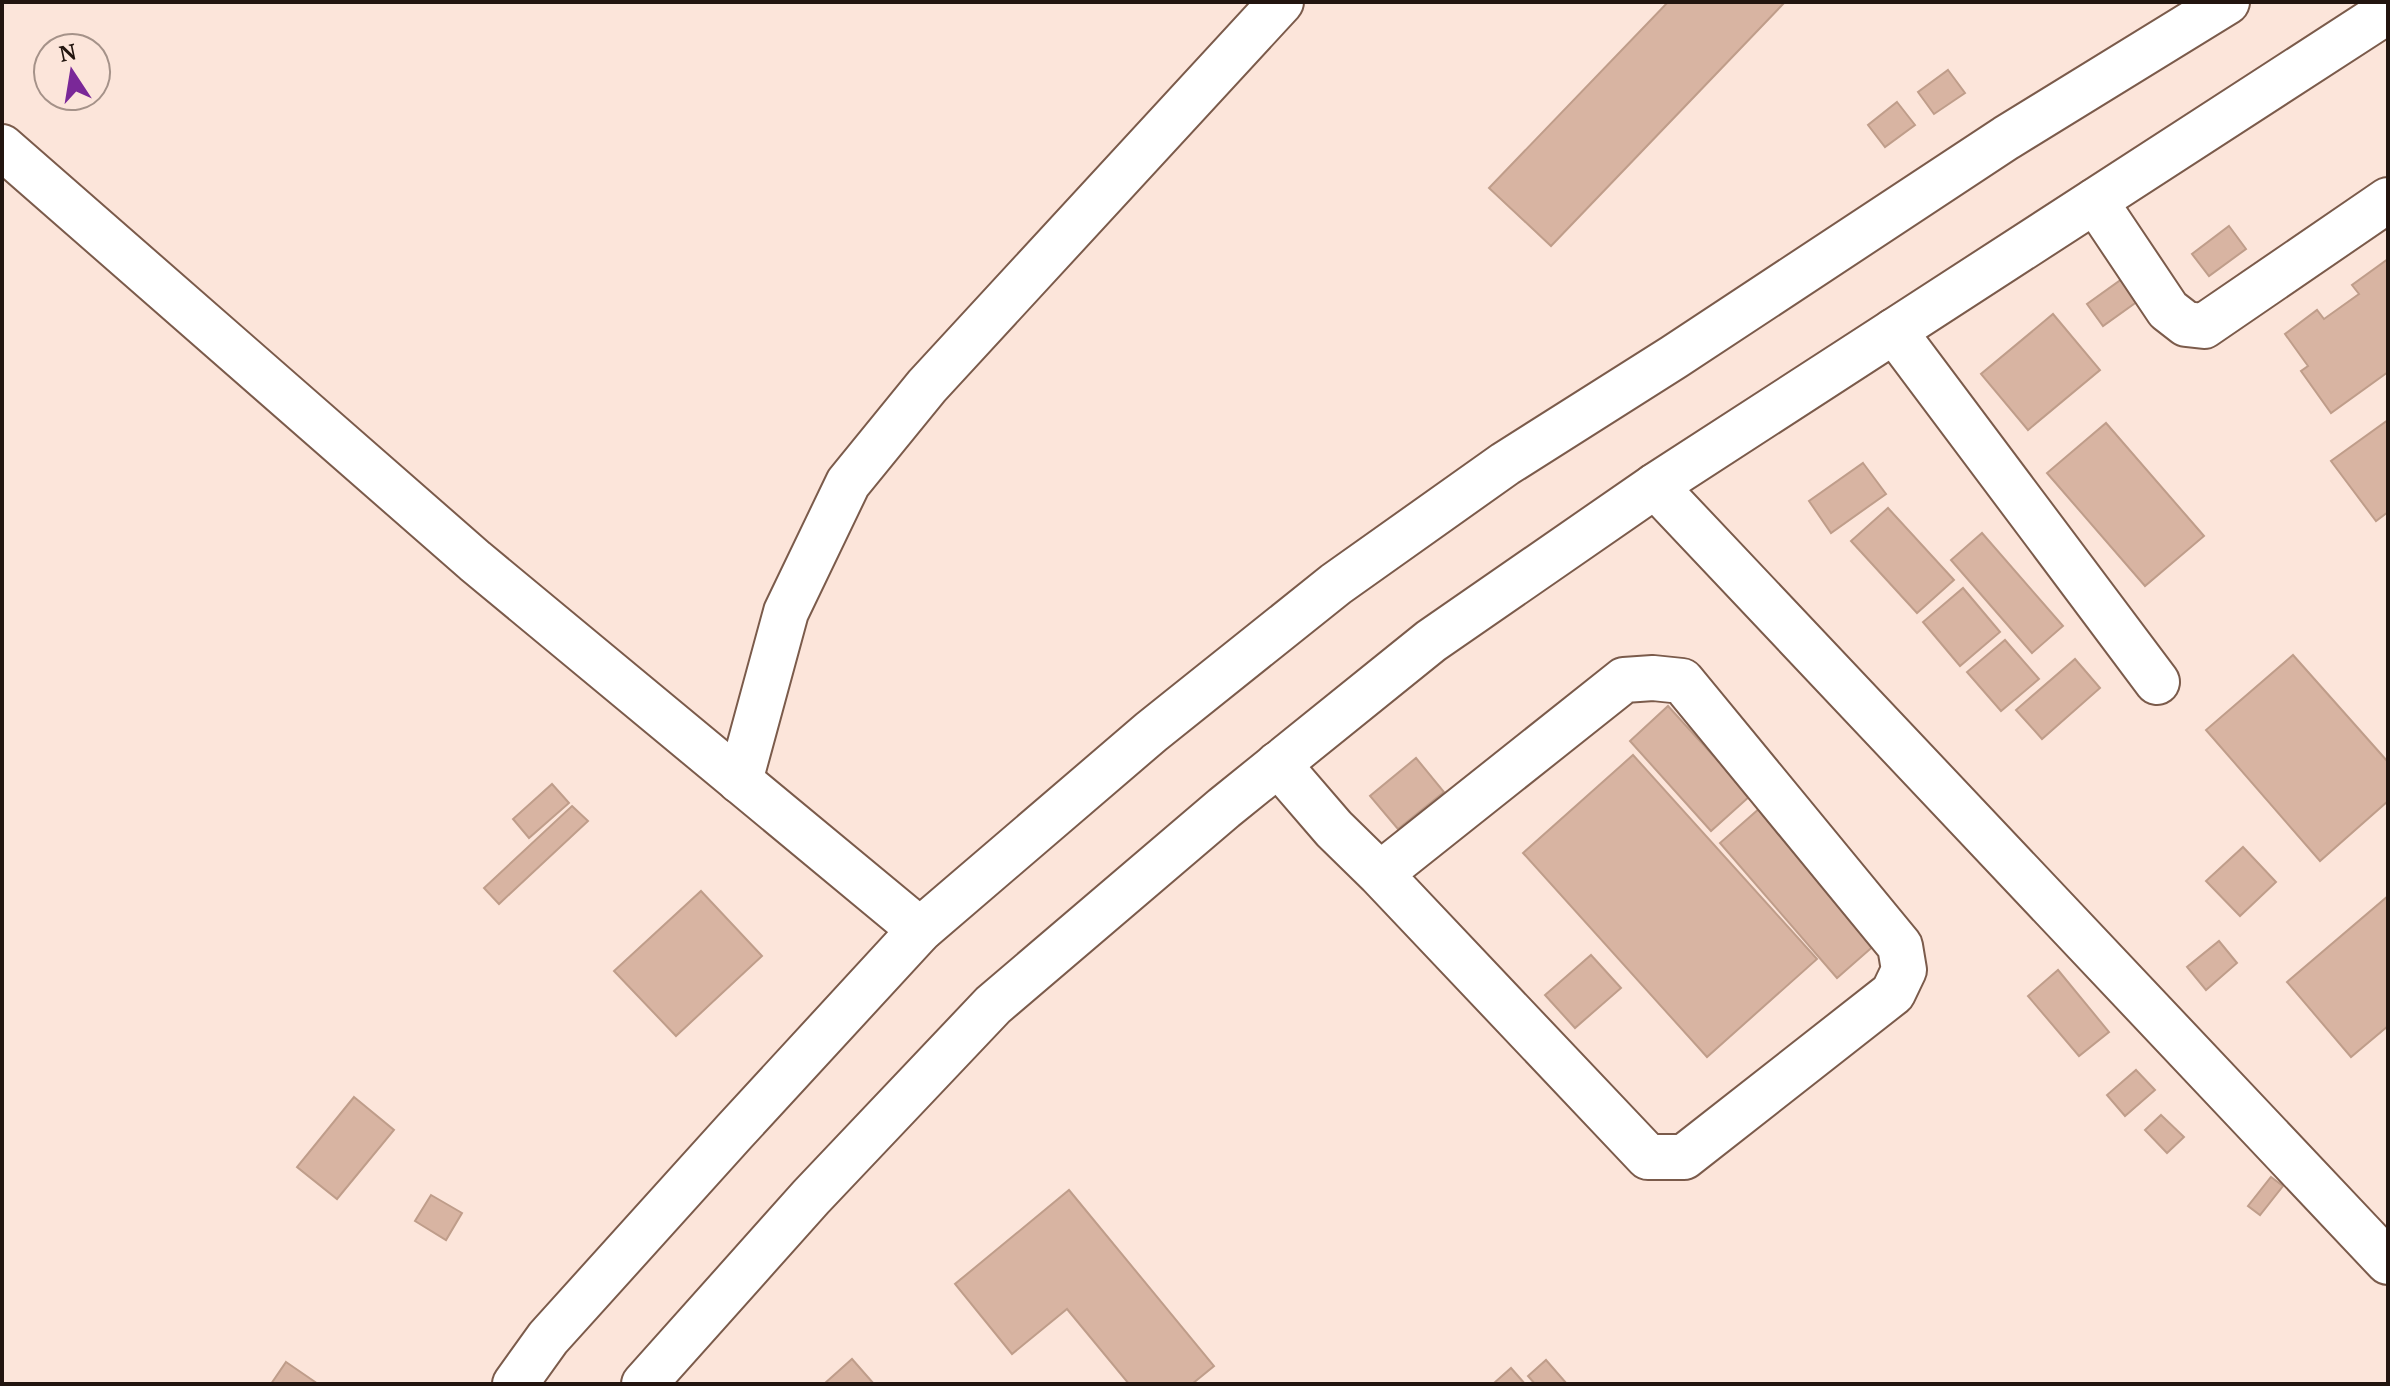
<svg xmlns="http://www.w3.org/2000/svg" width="2390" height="1386" viewBox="0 0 2390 1386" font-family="'PT Serif',serif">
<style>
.building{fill:#d8b4a2;stroke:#bf9d8a;stroke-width:2}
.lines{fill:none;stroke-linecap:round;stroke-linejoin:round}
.minor-casing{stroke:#7b5b4b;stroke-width:48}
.highway-casing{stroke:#7b5b4b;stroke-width:48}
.minor{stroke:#fff;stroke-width:44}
.highway{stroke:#fff;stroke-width:44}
</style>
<rect width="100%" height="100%" fill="#fce5da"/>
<!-- building -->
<g class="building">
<polygon points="1668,2 1785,2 1551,246 1489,188"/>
<polygon points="1948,70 1965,93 1934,114 1918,92"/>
<polygon points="1897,102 1915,125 1885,147 1868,125"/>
<polygon points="2229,226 2246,249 2209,276 2192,254"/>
<polygon points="2388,259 2388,372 2331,413 2301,371 2308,366 2285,334 2317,310 2324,319 2359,294 2352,285"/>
<polygon points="2122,279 2138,301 2103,326 2087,304"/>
<polygon points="2053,314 2100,370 2028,430 1981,374"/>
<polygon points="2388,420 2388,512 2376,521 2331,461"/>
<polygon points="2106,423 2204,536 2145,586 2047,473"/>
<polygon points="1863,463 1886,494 1831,533 1809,501"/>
<polygon points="1888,508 1954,580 1917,613 1851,541"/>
<polygon points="1982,533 2063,626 2032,653 1951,560"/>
<polygon points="1963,588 2000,632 1960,666 1923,622"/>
<polygon points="2005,640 2039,679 2001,711 1967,672"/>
<polygon points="2293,655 2388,762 2388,801 2320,861 2206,730"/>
<polygon points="2075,659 2100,688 2042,739 2016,710"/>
<polygon points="1668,706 1750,796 1711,831 1630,741"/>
<polygon points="1633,755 1817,959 1707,1057 1523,853"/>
<polygon points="1416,758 1444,792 1398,829 1370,796"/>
<polygon points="552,784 569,803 529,838 513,819"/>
<polygon points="572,806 588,821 499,904 484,888"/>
<polygon points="1760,808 1877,943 1837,978 1720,843"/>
<polygon points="2243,847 2276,882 2240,916 2206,881"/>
<polygon points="701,891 762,956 676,1036 614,971"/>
<polygon points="2388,896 2388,1026 2351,1057 2287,982"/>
<polygon points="2219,941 2237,963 2206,990 2187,967"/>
<polygon points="1591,955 1621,988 1575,1028 1545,995"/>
<polygon points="2058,970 2109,1032 2079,1056 2028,996"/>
<polygon points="2136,1070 2155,1090 2125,1116 2107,1095"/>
<polygon points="354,1097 394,1130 337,1199 297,1167"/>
<polygon points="2161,1115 2184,1137 2167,1153 2145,1130"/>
<polygon points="2271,1177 2283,1186 2260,1215 2248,1206"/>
<polygon points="1069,1190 1214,1366 1192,1384 1129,1384 1067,1309 1012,1354 955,1284"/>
<polygon points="431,1195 462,1213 446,1240 415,1221"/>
<polygon points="852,1359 874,1384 824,1384"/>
<polygon points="1546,1360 1567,1384 1535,1384 1528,1376"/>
<polygon points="286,1362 318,1384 271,1384"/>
<polygon points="1511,1368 1525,1384 1493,1384"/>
</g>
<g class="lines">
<defs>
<g id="minor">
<polyline points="2,147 475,561 920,930"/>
<polyline points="2095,201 2168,310 2186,324 2204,326 2388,200"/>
<polyline points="1894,331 2157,682"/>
<polyline points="1655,486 2388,1262"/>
<polyline points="1278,764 1334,829 1380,874 1648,1157 1684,1157 1893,993 1904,970 1900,946 1682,681 1653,678 1624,680 1380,874"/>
<polyline points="740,781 786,612 848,483 927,386 1281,2"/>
</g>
<g id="highway">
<polyline points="515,1384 548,1338 734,1132 920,930 1151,732 1336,584 1505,464 1674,357 2006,138 2227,2"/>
<polyline points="644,1384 811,1197 993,1005 1224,808 1431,641 1655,486 2388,11"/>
</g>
</defs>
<!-- minor casing -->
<use href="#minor" class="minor-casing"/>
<!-- highway casing -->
<use href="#highway" class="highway-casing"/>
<!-- minor -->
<use href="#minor" class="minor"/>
<!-- highway -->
<use href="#highway" class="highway"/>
</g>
<!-- border -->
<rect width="2390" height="1386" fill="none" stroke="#22150f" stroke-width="8"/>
<!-- north arrow -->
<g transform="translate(72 72) rotate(348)"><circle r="38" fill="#fce5da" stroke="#a59289" stroke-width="2"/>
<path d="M0-6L14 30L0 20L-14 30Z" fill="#7a2898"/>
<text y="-12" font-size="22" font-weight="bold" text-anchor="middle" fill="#22150f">N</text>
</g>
</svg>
